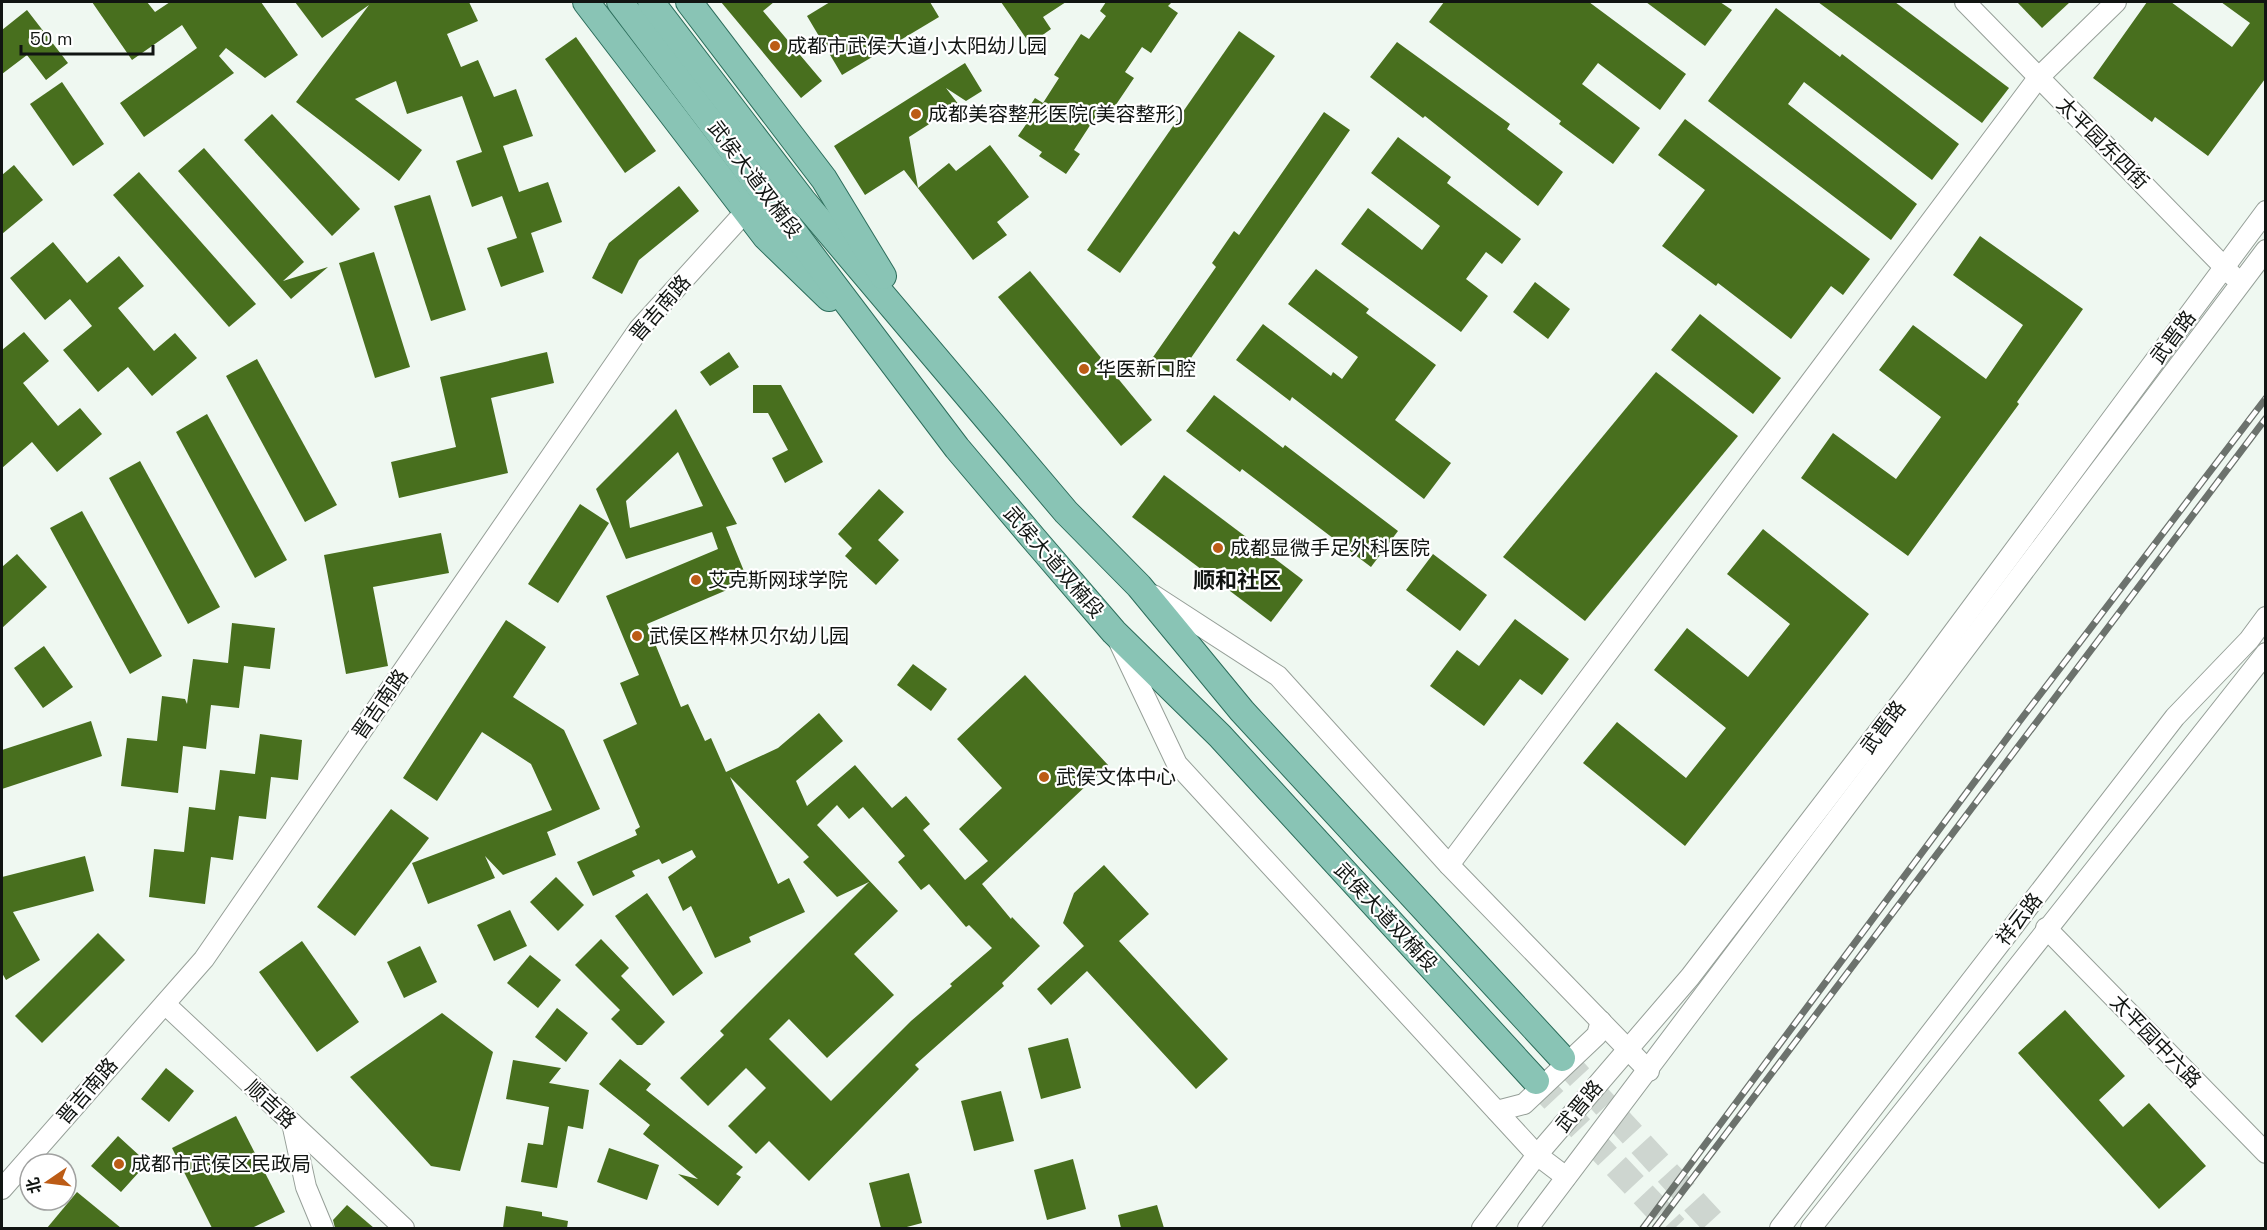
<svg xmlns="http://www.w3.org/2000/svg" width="2267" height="1230" viewBox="0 0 2267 1230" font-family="'Space Grotesk','Noto Sans SC',sans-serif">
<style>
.building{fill:#486f1e;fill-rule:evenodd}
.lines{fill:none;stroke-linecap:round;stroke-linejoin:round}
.major-tunnel{stroke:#ced6d0;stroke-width:26;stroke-dasharray:26 13;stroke-linecap:butt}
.minor-casing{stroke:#969f98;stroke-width:22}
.major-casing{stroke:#2c6d5b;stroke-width:28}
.minor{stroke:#fff;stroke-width:20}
.major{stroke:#89c4b5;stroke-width:26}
.rail-casing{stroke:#6c726d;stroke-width:7}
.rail{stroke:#fff;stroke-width:4.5;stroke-dasharray:14;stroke-linecap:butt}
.poi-dot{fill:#bc5c16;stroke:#fff;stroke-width:2}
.labels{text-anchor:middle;stroke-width:4.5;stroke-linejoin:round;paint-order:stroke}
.poi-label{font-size:20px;fill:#111512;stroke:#fff;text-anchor:start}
.street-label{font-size:20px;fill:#111512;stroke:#fff}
.quarter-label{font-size:22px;font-weight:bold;fill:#111512;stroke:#fff}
</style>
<rect width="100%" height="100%" fill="#eff8f1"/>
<!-- building -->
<g class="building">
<polygon points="92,2 147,2 155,12 170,2 261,2 298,55 265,78 226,48 219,56 234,73 144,137 120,103 197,48 182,25 132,60"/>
<polygon points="295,2 469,2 478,21 447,34 461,67 478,60 494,97 516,89 533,136 503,146 519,192 548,182 562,222 531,233 544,272 501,287 487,248 517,238 502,196 472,207 456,161 482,152 462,96 407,114 396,81 355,99 422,150 399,181 296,102 369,5 322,38"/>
<polygon points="721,2 774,2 763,11 822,81 801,98"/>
<polygon points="830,2 930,2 939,17 842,75 807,16"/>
<polygon points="1001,2 1066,2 1043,17 1051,29 1030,44"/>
<polygon points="1106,2 1172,2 1168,6 1178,13 1151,53 1142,47 1125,72 1134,78 1109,115 1100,110 1074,150 1080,154 1066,174 1039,156 1042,152 1018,136 1027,123 1021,119 1035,98 1043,103 1059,78 1054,75 1081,34 1089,39 1106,16 1100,11"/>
<polygon points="1444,2 1589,2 1686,74 1660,110 1598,63 1582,84 1640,128 1613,164 1559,124 1561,121 1429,22"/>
<polygon points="1646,2 1720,2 1732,10 1705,46"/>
<polygon points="1818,2 1895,2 2009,88 1982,123"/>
<polygon points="2017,2 2070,2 2042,28"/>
<polygon points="2147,2 2171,2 2232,47 2250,23 2221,2 2265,2 2265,79 2208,156 2155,117 2152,122 2093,78"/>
<polygon points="1776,8 1840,57 1842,54 1959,144 1932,180 1804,82 1788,104 1917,204 1891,240 1708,101"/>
<polygon points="27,10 68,63 46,80 27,55 2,74 2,30"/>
<polygon points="1239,31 1275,56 1120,273 1087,250"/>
<polygon points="576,37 656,151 625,173 545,59"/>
<polygon points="1397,42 1510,124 1507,129 1563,172 1538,206 1425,116 1423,118 1370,77"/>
<polygon points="965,63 982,91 966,101 946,88 959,105 909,137 918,188 949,163 956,171 990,145 1029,197 997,222 1007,235 973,260 904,170 865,195 834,146"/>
<polygon points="62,82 104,144 73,166 30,104"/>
<polygon points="1324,112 1350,130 1177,378 1151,360 1216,267 1212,263 1234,231 1239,235"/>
<polygon points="272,114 360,209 332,236 244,140"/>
<polygon points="1685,119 1870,259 1843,295 1831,286 1791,339 1718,283 1716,286 1662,246 1705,190 1658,155"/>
<polygon points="1398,137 1451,177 1447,183 1521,239 1502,264 1486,252 1466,279 1488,296 1461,332 1341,244 1368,208 1422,250 1440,226 1371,173"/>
<polygon points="204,148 304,262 283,281 328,267 291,299 178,171"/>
<polygon points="14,165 43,200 2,234 2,175"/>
<polygon points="139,172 256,304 229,327 113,195"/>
<polygon points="679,186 699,211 639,260 622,294 592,278 609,243"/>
<polygon points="430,195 466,310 431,321 394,206"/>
<polygon points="1980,236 2083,309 2017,402 2019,404 1908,556 1801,478 1833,433 1896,479 1941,417 1879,370 1913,325 1986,379 2023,325 1953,275"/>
<polygon points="53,242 87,283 119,256 144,286 118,308 154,351 175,333 197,358 152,396 128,367 98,392 63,350 92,326 70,299 45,320 10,278"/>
<polygon points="374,252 410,367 375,378 339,263"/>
<polygon points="1316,269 1369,309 1366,313 1436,365 1395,420 1451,463 1424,499 1292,397 1290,401 1236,360 1263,324 1331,376 1333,372 1342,379 1358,357 1288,304"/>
<polygon points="1030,271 1152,420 1121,446 998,297"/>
<polygon points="1535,282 1570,309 1548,339 1513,312"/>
<polygon points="1700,314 1781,378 1753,414 1671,350"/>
<polygon points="24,332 49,361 23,383 58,426 80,408 102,434 57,472 32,442 2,468 2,350"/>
<polygon points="547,352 554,383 491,398 508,473 399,498 391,462 456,447 440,377"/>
<polygon points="729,352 739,367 710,386 700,372"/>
<polygon points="257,359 337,505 305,522 226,376"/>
<polygon points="1656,372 1738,436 1585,621 1503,557"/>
<polygon points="753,385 781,385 823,462 785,483 772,458 788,450 768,413 753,413"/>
<polygon points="1214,395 1283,448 1285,445 1398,531 1371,567 1242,469 1240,472 1186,431"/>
<path d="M676,409L737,524L726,527L748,581L647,624L681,707L688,704L705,741L711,738L726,772L778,748L819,713L843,741L796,781L807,806L855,765L892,808L906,796L930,824L923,830L965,880L988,861L959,829L1002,788L957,739L1025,675L1108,765L982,884L1011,919L1012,917L1040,946L1002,983L1004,986L915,1065L919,1069L809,1181L769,1141L756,1154L728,1126L766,1088L746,1068L708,1106L680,1078L724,1035L720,1031L869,882L837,897L803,862L809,857L730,777L778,884L789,878L805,912L749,937L751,942L715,958L691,906L683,911L668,877L696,857L692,850L662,864L659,859L632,871L635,876L593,896L577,862L637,835L635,830L640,827L603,740L637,724L620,683L639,675L606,596L718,549L712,532L626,559L596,489ZM678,452L703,506L630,528L626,501ZM837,805L849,819L863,807L905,856L898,862L921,890L929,884L966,927L969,925L992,948L950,984L952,986L911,1021L831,1101L769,1039L789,1019L827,1058L894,995L854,954L898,911L817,825Z"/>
<polygon points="207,414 287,560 255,578 176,432"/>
<polygon points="140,461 220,607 188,624 109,478"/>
<polygon points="1164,475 1303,580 1271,622 1132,517"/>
<polygon points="879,489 904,512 878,540 899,560 876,585 845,556 852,548 838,534"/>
<polygon points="580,504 609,523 558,603 528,584"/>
<polygon points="82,511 162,656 130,674 50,528"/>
<polygon points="1763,529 1869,614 1685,846 1583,763 1617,722 1686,778 1726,728 1654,670 1687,628 1748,677 1790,624 1727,574"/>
<polygon points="441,533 449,573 373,587 388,666 346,674 324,555"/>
<polygon points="17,554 47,587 2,628 2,567"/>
<polygon points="1433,554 1487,595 1460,631 1406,590"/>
<polygon points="1515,619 1569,659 1542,695 1520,679 1484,726 1430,686 1457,650 1479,666"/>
<polygon points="506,620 546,647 513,697 564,730 600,809 547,832 556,855 503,875 485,856 495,878 428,904 412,863 552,810 531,764 482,732 437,801 403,778"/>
<polygon points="232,623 275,628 270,669 244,666 239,708 211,705 206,749 183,746 178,793 121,786 127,738 157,741 162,696 185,699 187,704 193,659 228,663"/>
<polygon points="44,646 73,687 43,708 14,668"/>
<polygon points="913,664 947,689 931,711 897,685"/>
<polygon points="91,721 102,756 2,789 2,750"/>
<polygon points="260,734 302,740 298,780 271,777 266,819 239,816 233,860 211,857 205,904 149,897 154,849 184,852 189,807 215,810 220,770 255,774"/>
<polygon points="391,809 429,838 355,936 317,907"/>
<polygon points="85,856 94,891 13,912 40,960 6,980 2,973 2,877"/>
<polygon points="1104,865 1149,914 1119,941 1228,1059 1196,1089 1087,971 1051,1005 1037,989 1084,946 1063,923 1074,893"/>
<polygon points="556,877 584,905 558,931 530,902"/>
<polygon points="647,893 703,973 673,996 615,916"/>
<polygon points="510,910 527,946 494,961 477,925"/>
<polygon points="98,933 125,960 42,1043 15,1016"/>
<polygon points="601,939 629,968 621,976 665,1022 642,1045 637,1045 611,1019 620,1010 575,965"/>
<polygon points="302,941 359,1022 317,1052 259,972"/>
<polygon points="420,946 437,982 404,998 387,962"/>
<polygon points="530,955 561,980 538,1008 507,983"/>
<polygon points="557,1008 588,1033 566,1062 535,1037"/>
<polygon points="2065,1010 2125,1076 2099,1100 2123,1127 2149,1103 2206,1166 2159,1209 2018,1053"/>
<polygon points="442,1013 493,1052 460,1171 431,1166 350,1077"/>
<polygon points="1068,1038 1081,1088 1041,1099 1028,1048"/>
<polygon points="620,1059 651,1084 646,1090 743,1167 736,1174 741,1177 718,1206 678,1174 698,1179 643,1134 650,1125 599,1084"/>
<polygon points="513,1060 561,1068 549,1083 589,1090 583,1129 568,1126 557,1188 521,1182 528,1143 543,1145 549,1107 506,1099"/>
<polygon points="166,1068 194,1091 169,1122 141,1099"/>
<polygon points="1001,1091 1014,1141 974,1151 961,1101"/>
<polygon points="236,1116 285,1212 252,1228 212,1228 172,1148"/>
<polygon points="118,1136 141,1157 131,1169 149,1161 121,1192 91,1166"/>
<polygon points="609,1148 659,1165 647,1200 597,1182"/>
<polygon points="1073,1159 1086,1209 1047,1220 1034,1170"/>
<polygon points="909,1173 922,1223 903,1228 881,1228 869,1183"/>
<polygon points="77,1192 121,1228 47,1228"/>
<polygon points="347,1205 374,1228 335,1228 333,1220"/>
<polygon points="1157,1205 1164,1228 1121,1228 1118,1215"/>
<polygon points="506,1206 542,1212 542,1216 568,1221 567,1228 503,1228"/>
</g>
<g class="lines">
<!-- major-tunnel -->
<g class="major-tunnel">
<polyline points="1562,1058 1718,1228"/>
<polyline points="1536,1081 1675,1228"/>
</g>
<defs>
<g id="minor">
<polyline points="1965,2 2233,276"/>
<polyline points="1153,595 1278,676 1449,865 1649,1071"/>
<polyline points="1119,642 1177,764 1537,1155 1566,1177"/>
<polyline points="1449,865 2038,78 2116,2"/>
<polyline points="2046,928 2266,1153"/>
<polyline points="165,1004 404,1228"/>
<polyline points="1497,1111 1524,1104 1597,1035 1601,1021"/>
<polyline points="292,1123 306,1187 323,1228"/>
<polyline points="2,1189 204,959 639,329 746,211"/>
<polyline points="1482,1228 1537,1155 1690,977 1915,684 2266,211"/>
<polyline points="1528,1228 2266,250"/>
<polyline points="1780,1228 2175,717 2249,640 2266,617"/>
<polyline points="1811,1228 2266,653"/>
</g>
<g id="major">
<polyline points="586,2 766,237 829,298"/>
<polyline points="620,2 957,448 1034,539 1114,632 1220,736 1536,1081"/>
<polyline points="651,2 803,201 1066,512 1139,586 1242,711 1562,1058"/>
<polyline points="689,2 824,179 883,276"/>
</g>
</defs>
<!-- minor casing -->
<use href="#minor" class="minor-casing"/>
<!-- major casing -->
<use href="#major" class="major-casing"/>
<!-- minor -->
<use href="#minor" class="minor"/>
<!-- major -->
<use href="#major" class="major"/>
<defs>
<g id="rail">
<polyline points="1643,1228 2019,722 2266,398"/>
<polyline points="1655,1228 2266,418"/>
</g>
</defs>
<!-- rail casing -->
<use href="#rail" class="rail-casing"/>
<!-- rail -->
<use href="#rail" class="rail"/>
</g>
<!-- markers -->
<g class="poi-dot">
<circle cx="775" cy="46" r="6"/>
<circle cx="916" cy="114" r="6"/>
<circle cx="1084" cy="369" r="6"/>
<circle cx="1218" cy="548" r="6"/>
<circle cx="696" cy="580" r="6"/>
<circle cx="637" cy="636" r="6"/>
<circle cx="1044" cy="777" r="6"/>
<circle cx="119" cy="1164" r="6"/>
</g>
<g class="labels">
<!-- poi labels -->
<g class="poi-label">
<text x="787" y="53">成都市武侯大道小太阳幼儿园</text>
<text x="928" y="121">成都美容整形医院(美容整形)</text>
<text x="1096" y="376">华医新口腔</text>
<text x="1230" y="555">成都显微手足外科医院</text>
<text x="708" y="587">艾克斯网球学院</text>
<text x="649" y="643">武侯区桦林贝尔幼儿园</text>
<text x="1056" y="784">武侯文体中心</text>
<text x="131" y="1171">成都市武侯区民政局</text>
</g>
<!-- street labels -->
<g class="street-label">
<text transform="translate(2103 143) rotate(45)" y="7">太平园东四街</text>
<text transform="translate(755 179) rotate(53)" y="7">武侯大道双楠段</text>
<text transform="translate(660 308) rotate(-49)" y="7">晋吉南路</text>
<text transform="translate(2173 337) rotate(-53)" y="7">武晋路</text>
<text transform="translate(1054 562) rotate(49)" y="7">武侯大道双楠段</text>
<text transform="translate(380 704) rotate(-55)" y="7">晋吉南路</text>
<text transform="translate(1883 727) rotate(-53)" y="7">武晋路</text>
<text transform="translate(1386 917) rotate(47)" y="7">武侯大道双楠段</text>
<text transform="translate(2019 919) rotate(-52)" y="7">祥云路</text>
<text transform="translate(2156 1041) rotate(46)" y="7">太平园中六路</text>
<text transform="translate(87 1091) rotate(-49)" y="7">晋吉南路</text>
<text transform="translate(271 1104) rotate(43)" y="7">顺吉路</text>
<text transform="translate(1579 1106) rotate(-50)" y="7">武晋路</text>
</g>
<!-- quarter labels -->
<g class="quarter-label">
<text x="1237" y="588">顺和社区</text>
</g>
</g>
<!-- border -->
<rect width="2267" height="1230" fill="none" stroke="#111512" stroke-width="6"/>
<!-- north arrow -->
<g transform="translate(48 1182) rotate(256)"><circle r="28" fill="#ffffff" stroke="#a0a1a0" stroke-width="1.5"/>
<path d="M0-4.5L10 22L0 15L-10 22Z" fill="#bc5c16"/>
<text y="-9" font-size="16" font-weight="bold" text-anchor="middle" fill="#111512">北</text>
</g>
<!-- scale -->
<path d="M21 45v9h132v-9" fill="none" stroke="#111512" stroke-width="3"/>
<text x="30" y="45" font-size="18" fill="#111512" stroke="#ffffff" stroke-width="4.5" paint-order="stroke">50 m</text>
</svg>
